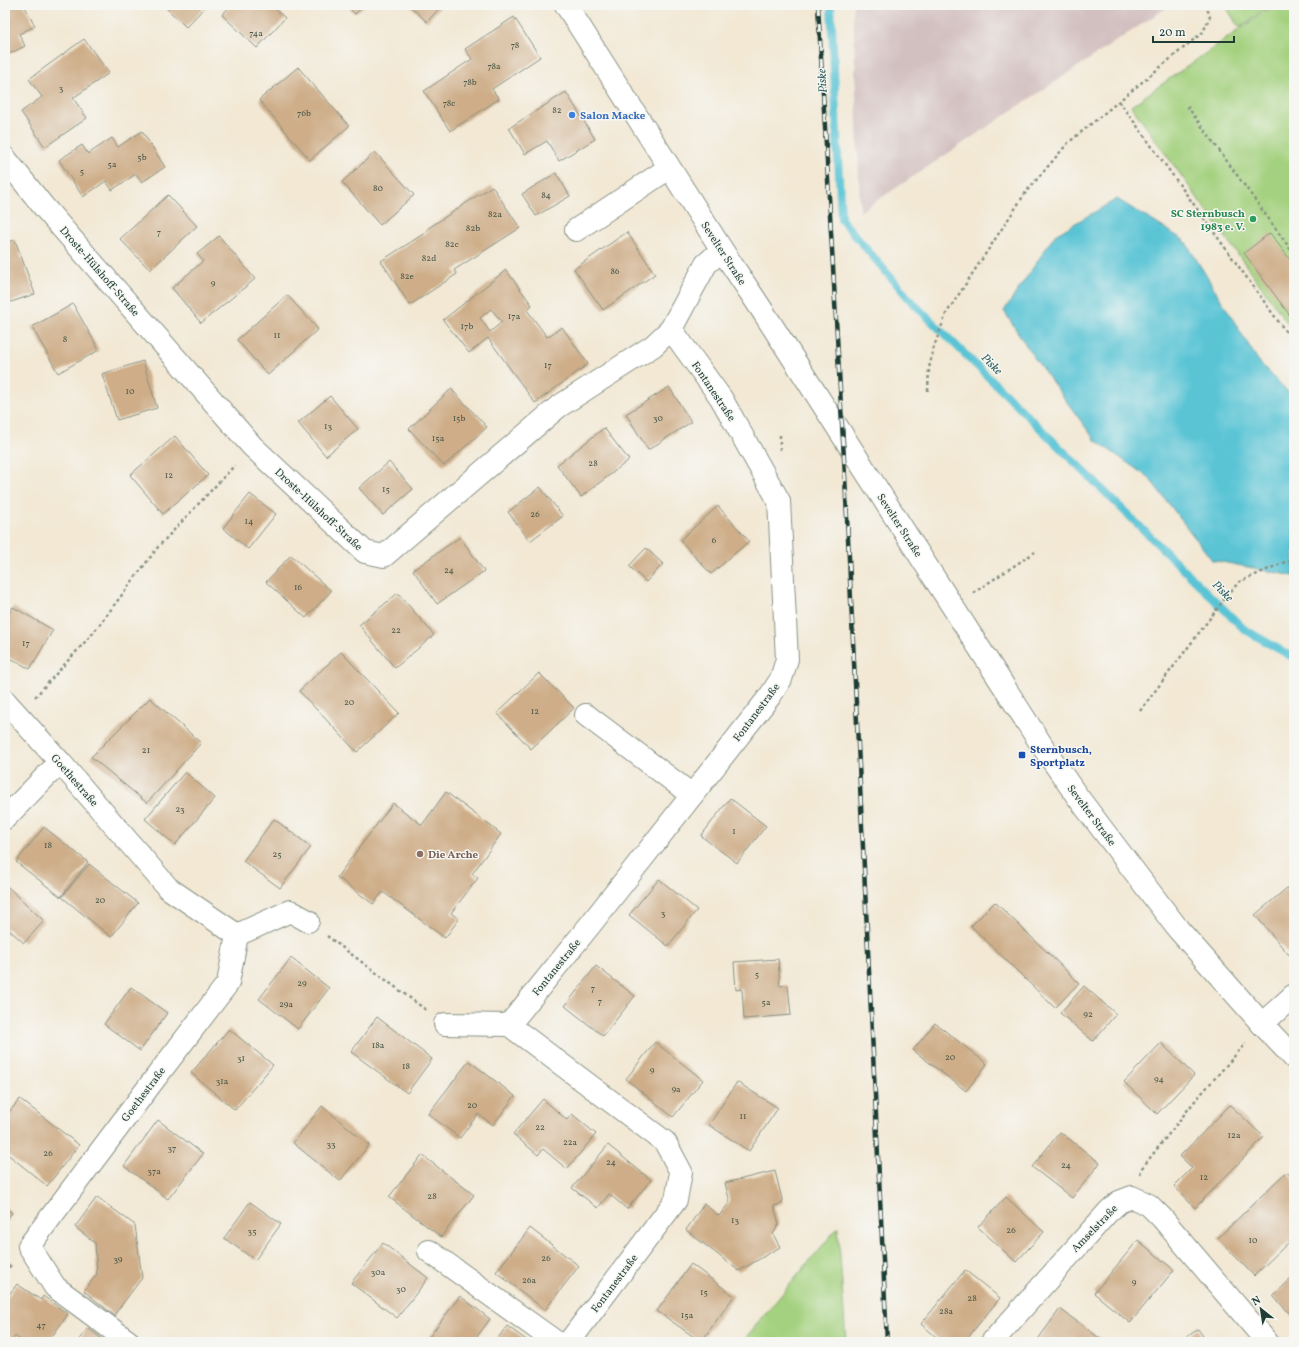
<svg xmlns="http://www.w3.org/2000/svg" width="1299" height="1347" viewBox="0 0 1299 1347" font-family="Vollkorn,serif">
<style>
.industrial{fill:#d2bfbf}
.green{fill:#a4d17f;stroke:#62875a}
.water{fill:#5ac4d5;stroke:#3c8084}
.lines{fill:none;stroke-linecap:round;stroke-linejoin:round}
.stream{stroke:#5ac4d5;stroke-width:8}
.building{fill:#cead88;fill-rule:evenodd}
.minor-casing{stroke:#889284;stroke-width:24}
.path{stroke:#889284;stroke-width:2.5;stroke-dasharray:3 3;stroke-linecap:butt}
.minor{stroke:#fff;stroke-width:22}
.rail-casing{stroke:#1f3d34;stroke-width:4.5}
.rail{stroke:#f6f6f2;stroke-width:3;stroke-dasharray:9;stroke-linecap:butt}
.shop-dot{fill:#3f7fe0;stroke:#f6f6f2;stroke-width:1.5}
.leisure-dot{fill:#2e9e5b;stroke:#f6f6f2;stroke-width:1.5}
.transit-dot{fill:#1a4fb4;stroke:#f6f6f2;stroke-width:1.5}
.education-dot{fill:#8d6e63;stroke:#f6f6f2;stroke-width:1.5}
.labels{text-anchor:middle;stroke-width:3;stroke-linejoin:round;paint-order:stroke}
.number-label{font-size:9px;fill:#4b5949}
.shop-label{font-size:11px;font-weight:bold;fill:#366cbe;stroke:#f6f6f2;text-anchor:start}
.leisure-label{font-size:11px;font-weight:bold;fill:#27864d;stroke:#f6f6f2;text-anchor:end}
.street-label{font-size:11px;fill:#1f3d34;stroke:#f6f6f2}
.transit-label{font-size:11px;font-weight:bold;fill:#164399;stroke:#f6f6f2;text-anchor:start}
.education-label{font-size:11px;font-weight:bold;fill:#785e54;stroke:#f6f6f2;text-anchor:start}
.water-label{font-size:12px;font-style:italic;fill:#2e5f5c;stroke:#f6f6f2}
</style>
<rect width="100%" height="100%" fill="#f6f6f2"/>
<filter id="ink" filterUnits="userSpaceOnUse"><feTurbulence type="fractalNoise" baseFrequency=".025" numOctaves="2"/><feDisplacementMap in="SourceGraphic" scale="8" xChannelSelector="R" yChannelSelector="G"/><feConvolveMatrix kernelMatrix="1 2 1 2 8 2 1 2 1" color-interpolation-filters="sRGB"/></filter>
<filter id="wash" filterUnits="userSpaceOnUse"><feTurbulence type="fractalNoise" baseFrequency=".012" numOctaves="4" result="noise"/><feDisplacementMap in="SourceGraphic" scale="16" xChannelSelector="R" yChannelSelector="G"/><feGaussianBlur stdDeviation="0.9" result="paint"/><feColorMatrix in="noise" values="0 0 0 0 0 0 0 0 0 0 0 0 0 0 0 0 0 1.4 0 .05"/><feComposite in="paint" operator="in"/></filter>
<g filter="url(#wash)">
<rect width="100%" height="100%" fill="#f2e8d4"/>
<!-- industrial -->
<polygon class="industrial" points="853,5 1169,5 1169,6 860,212"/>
<!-- green -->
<g class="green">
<polygon points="1225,5 1271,5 1239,28"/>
<polygon points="1274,5 1294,5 1294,332 1131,106"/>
<polygon points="838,1227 846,1342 742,1342"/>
</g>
<!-- water -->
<polygon class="water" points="1117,199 1185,241 1259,362 1294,398 1294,576 1212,560 1149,478 1095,440 1033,356 1004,311 1055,235"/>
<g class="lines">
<!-- stream -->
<polyline class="stream" points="831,5 841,219 911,301 1244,629 1294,658"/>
</g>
<g id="blocks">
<!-- building -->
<g class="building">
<polygon points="5,5 24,5 35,26 19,34 25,46 5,56"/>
<polygon points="163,5 207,5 186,27"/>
<polygon points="231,5 271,5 285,18 257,48 222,15"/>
<polygon points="346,5 365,5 355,14"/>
<polygon points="409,5 442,5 427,22"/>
<polygon points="514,17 540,57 492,89 499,99 450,131 424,91 472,59 465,49"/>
<polygon points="84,39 109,73 73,98 87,118 45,147 21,112 42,97 29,79"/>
<polygon points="298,67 349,126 310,160 259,100"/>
<polygon points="566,92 595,139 559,161 547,141 525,154 509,128"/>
<polygon points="142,131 165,167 142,182 136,174 112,190 106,181 83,197 59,160 82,145 88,154 112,138 118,147"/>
<polygon points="375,152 414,195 380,225 342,182"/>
<polygon points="556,173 570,196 536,216 522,194"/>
<polygon points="492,186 520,228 454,270 457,274 410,305 381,261 428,231 427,229"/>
<polygon points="168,195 197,226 150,270 120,239"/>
<polygon points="627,232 655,274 603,310 574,269"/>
<polygon points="1270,233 1294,265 1294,321 1244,253"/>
<polygon points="219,236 255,279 201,323 172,288 203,261 197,254"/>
<polygon points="15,240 35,294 5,304 5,243"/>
<path d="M506,270L532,305L527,310L547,337L562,327L588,364L535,403L488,338L469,353L443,320ZM491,309L502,322L490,332L480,318Z"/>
<polygon points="287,295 318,329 268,375 237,340"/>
<polygon points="73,304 99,350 58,373 32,327"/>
<polygon points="143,361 157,408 117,420 102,374"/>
<polygon points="669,387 691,422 648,450 626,414"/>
<polygon points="451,389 487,427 444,466 409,429"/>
<polygon points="330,396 358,429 326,456 298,423"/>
<polygon points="604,428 629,460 581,497 557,465"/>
<polygon points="175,436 208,475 163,514 130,475"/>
<polygon points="389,462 413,489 383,515 359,488"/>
<polygon points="540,487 563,516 530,541 508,512"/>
<polygon points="250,494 276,514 248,549 223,528"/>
<polygon points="718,506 749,541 711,574 680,540"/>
<polygon points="460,537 484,571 437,604 413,570"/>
<polygon points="646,548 663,564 646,582 629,566"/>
<polygon points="291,555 331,591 306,618 266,582"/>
<polygon points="398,593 434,635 395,668 359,625"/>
<polygon points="13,607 53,630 30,669 5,655 5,620"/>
<polygon points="341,652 399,713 357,752 299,691"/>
<polygon points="539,673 574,708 531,749 497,713"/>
<polygon points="150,698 201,743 147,803 91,757"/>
<polygon points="185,772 215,798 175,845 145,819"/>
<polygon points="446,792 501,834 472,874 478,878 451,913 459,919 445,938 383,892 373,904 337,877 393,803 422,825"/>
<polygon points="730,798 766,826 737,863 701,836"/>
<polygon points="274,819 311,847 280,888 243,861"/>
<polygon points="44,827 88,862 61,897 16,862"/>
<polygon points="89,864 138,903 111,937 62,897"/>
<polygon points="659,879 697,910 668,946 629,915"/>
<polygon points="1294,882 1294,950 1289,955 1255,915"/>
<polygon points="5,884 44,921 24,943 7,928 5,930"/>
<polygon points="995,902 1079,983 1055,1008 971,926"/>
<polygon points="291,958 329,988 298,1029 259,999"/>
<polygon points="778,959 780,986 788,985 791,1015 744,1019 742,989 736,990 734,962"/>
<polygon points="596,966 635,996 603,1036 565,1006"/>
<polygon points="1084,986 1116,1014 1093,1041 1060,1013"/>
<polygon points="131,987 167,1013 140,1051 104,1024"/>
<polygon points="377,1017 432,1059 407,1093 351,1052"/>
<polygon points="935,1023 987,1064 966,1091 913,1050"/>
<polygon points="229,1029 273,1065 235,1110 191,1073"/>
<polygon points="655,1042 703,1080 673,1117 626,1079"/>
<polygon points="1161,1043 1194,1075 1157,1114 1124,1082"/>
<polygon points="469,1061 515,1096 493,1125 478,1114 460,1138 428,1114"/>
<polygon points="737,1082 778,1108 749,1151 709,1125"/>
<polygon points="20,1099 79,1145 47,1186 5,1152 5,1117"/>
<polygon points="543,1099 567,1120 572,1114 596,1134 567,1169 543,1149 538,1155 513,1134"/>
<polygon points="1230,1105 1264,1137 1195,1208 1174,1186 1192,1168 1180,1156"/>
<polygon points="322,1106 369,1145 340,1181 293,1143"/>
<polygon points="158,1120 203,1154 168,1199 124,1166"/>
<polygon points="1060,1132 1100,1163 1072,1198 1032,1167"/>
<polygon points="608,1145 651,1180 627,1209 609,1194 598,1208 572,1188"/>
<polygon points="422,1155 474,1195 441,1237 389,1197"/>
<polygon points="775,1171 783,1203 774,1206 779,1224 773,1234 780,1247 739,1271 686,1230 704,1204 719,1216 730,1202 725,1183"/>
<polygon points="1286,1172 1294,1179 1294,1237 1254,1276 1218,1238"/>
<polygon points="97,1197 135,1225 142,1278 114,1315 84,1291 97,1274 95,1243 75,1227"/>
<polygon points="1006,1197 1044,1232 1016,1262 978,1227"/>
<polygon points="250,1202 281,1224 255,1260 224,1238"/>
<polygon points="5,1207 12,1213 5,1222"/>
<polygon points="530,1228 579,1266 545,1310 496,1272"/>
<polygon points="1138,1240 1174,1270 1130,1323 1094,1293"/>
<polygon points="383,1243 428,1278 397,1318 351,1283"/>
<polygon points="691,1264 734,1296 701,1342 657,1311"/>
<polygon points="965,1270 1000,1298 964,1342 942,1342 921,1324"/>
<polygon points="1294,1276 1294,1318 1273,1296"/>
<polygon points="17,1284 41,1300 43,1296 68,1314 48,1342 23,1342 15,1336 11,1342 5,1342 5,1300"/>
<polygon points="460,1296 490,1319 473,1342 428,1342 426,1341"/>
<polygon points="1060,1309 1102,1340 1100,1342 1036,1342"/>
<polygon points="507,1326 529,1342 495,1342"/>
<polygon points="88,1328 106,1342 77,1342"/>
<polygon points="1198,1329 1207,1342 1180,1342"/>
</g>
</g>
</g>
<g filter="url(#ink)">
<use href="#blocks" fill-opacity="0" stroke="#889284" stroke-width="1"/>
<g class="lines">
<defs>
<g id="minor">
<polyline points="566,5 722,250 762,310 1041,744 1077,796 1178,929 1262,1024 1294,1058"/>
<polyline points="5,158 43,206 252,446 365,552 384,556 558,407 653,346 671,329 706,264 722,250"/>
<polyline points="576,230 669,168"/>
<polyline points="5,701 60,762 168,888 237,935 290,911 308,921"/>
<polyline points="586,715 692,795"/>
<polyline points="5,818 60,762"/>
<polyline points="445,1024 509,1025 665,1142 681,1172 676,1200 569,1342"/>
<polyline points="1262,1024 1294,995"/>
<polyline points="509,1025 590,925 770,696 781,679 787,659 779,501 721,398 671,329"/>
<polyline points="429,1251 556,1342"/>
<polyline points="129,1342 55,1287 29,1246 150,1085 228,983 237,935"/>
<polyline points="992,1342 1108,1212 1119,1202 1132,1197 1149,1205 1162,1218 1267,1342"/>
</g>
</defs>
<!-- minor casing -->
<use href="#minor" class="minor-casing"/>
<!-- path -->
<g class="path">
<polyline points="1119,101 1294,343"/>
<polyline points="1187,106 1294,254"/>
<polyline points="928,391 929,368 934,347 946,314 1026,192 1068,143 1203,32 1210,17 1206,5"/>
<polyline points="780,450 780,435"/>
<polyline points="973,593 1035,552"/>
<polyline points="35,697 94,632 158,547 235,465"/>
<polyline points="1140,711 1226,597 1239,582 1294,558"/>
<polyline points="327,936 426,1010"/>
<polyline points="1140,1174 1142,1168 1194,1102 1246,1043"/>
<polyline points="5,1272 11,1265"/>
</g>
<!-- minor -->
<use href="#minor" class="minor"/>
<defs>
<polyline id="rail" points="818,5 845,476 887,1342"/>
</defs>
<!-- rail casing -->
<use href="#rail" class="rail-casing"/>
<!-- rail -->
<use href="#rail" class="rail"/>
</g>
</g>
<!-- markers -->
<circle class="shop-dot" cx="572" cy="115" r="4"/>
<circle class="leisure-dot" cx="1253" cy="219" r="4"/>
<rect class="transit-dot" x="1018" y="751" width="8" height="8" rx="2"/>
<circle class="education-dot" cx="420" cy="854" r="4"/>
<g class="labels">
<!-- number labels -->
<g class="number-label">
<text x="256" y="36">74a</text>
<text x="515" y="48">78</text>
<text x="494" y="69">78a</text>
<text x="470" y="85">78b</text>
<text x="61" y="91">3</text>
<text x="449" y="106">78c</text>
<text x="557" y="113">82</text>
<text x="304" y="116">76b</text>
<text x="142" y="160">5b</text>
<text x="112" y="167">5a</text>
<text x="82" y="174">5</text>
<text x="378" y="191">80</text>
<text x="546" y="198">84</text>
<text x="495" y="217">82a</text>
<text x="473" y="231">82b</text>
<text x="159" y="235">7</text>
<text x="452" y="247">82c</text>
<text x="429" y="261">82d</text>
<text x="615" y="274">86</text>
<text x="407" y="279">82e</text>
<text x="213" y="286">9</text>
<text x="514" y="319">17a</text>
<text x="467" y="329">17b</text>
<text x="277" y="338">11</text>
<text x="65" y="342">8</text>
<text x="548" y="368">17</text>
<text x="130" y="394">10</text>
<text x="459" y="421">15b</text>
<text x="658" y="421">30</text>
<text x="328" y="429">13</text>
<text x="438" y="441">15a</text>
<text x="593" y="466">28</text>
<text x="169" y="478">12</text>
<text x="386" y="492">15</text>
<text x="535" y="517">26</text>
<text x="249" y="524">14</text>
<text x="714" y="543">6</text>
<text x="449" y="573">24</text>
<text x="298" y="590">16</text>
<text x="396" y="633">22</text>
<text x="26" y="646">17</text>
<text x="349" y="705">20</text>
<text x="535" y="714">12</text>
<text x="146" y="753">21</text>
<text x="180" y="812">23</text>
<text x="734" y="834">1</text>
<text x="48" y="848">18</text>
<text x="277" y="857">25</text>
<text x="100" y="903">20</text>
<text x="663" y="916">3</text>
<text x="757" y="977">5</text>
<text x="302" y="986">29</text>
<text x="593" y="991">7</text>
<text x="600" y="1004">7</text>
<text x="766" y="1005">5a</text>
<text x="286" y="1007">29a</text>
<text x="1088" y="1017">92</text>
<text x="378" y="1048">18a</text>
<text x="950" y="1060">20</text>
<text x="241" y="1061">31</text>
<text x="406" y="1069">18</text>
<text x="652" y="1073">9</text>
<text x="1159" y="1082">94</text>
<text x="222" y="1084">31a</text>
<text x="676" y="1092">9a</text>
<text x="472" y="1108">20</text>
<text x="743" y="1119">11</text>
<text x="540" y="1130">22</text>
<text x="1234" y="1138">12a</text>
<text x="570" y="1145">22a</text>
<text x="331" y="1147">33</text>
<text x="172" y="1151">37</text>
<text x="48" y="1156">26</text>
<text x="611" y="1165">24</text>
<text x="1066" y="1168">24</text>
<text x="154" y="1174">37a</text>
<text x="1204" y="1180">12</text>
<text x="432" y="1199">28</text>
<text x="735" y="1223">13</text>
<text x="1011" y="1233">26</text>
<text x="252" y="1234">35</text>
<text x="1253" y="1243">10</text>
<text x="546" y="1261">26</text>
<text x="118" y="1262">39</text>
<text x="378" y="1275">30a</text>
<text x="529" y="1283">26a</text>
<text x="1134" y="1285">9</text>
<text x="401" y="1292">30</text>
<text x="704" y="1295">15</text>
<text x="972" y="1301">28</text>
<text x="946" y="1314">28a</text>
<text x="687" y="1318">15a</text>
<text x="41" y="1328">47</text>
</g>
<!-- shop labels -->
<g class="shop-label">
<text x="580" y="119">Salon Macke</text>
</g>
<!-- leisure labels -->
<g class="leisure-label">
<text x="1245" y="217">SC Sternbusch<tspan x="1245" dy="13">1983 e. V.</tspan></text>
</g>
<!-- street labels -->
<g class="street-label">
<text transform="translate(724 253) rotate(57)" y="4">Sevelter Straße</text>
<text transform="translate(100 271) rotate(49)" y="4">Droste-Hülshoff-Straße</text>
<text transform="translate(714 391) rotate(56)" y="4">Fontanestraße</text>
<text transform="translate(319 509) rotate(43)" y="4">Droste-Hülshoff-Straße</text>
<text transform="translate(900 525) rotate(57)" y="4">Sevelter Straße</text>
<text transform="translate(756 712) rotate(-53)" y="4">Fontanestraße</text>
<text transform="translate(75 780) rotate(49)" y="4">Goethestraße</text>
<text transform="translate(1092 815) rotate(53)" y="4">Sevelter Straße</text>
<text transform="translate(556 967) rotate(-51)" y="4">Fontanestraße</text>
<text transform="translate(143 1094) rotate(-53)" y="4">Goethestraße</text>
<text transform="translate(1094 1228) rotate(-46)" y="4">Amselstraße</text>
<text transform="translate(614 1283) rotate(-53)" y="4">Fontanestraße</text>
</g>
<!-- transit labels -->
<g class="transit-label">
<text x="1030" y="753">Sternbusch,<tspan x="1030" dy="13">Sportplatz</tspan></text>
</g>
<!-- education labels -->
<g class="education-label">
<text x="428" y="858">Die Arche</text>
</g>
<!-- water labels -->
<g class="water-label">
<text transform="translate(822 81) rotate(-93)" y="4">Piske</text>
<text transform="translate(992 364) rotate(45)" y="4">Piske</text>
<text transform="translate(1223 591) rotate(45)" y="4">Piske</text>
</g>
</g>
<!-- margin -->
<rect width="1299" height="1347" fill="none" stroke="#f6f6f2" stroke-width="20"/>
<!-- north arrow -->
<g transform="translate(1261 1309) rotate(330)" stroke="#f6f6f2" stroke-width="3" paint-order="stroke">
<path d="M0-3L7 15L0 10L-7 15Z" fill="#1f3d34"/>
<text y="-6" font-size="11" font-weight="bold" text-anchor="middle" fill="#1f3d34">N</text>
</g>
<!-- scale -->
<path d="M1153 36v6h81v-6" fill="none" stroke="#1f3d34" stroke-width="2"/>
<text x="1159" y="36" font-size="12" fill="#1f3d34" stroke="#f6f6f2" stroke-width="3" paint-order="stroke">20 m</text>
</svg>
